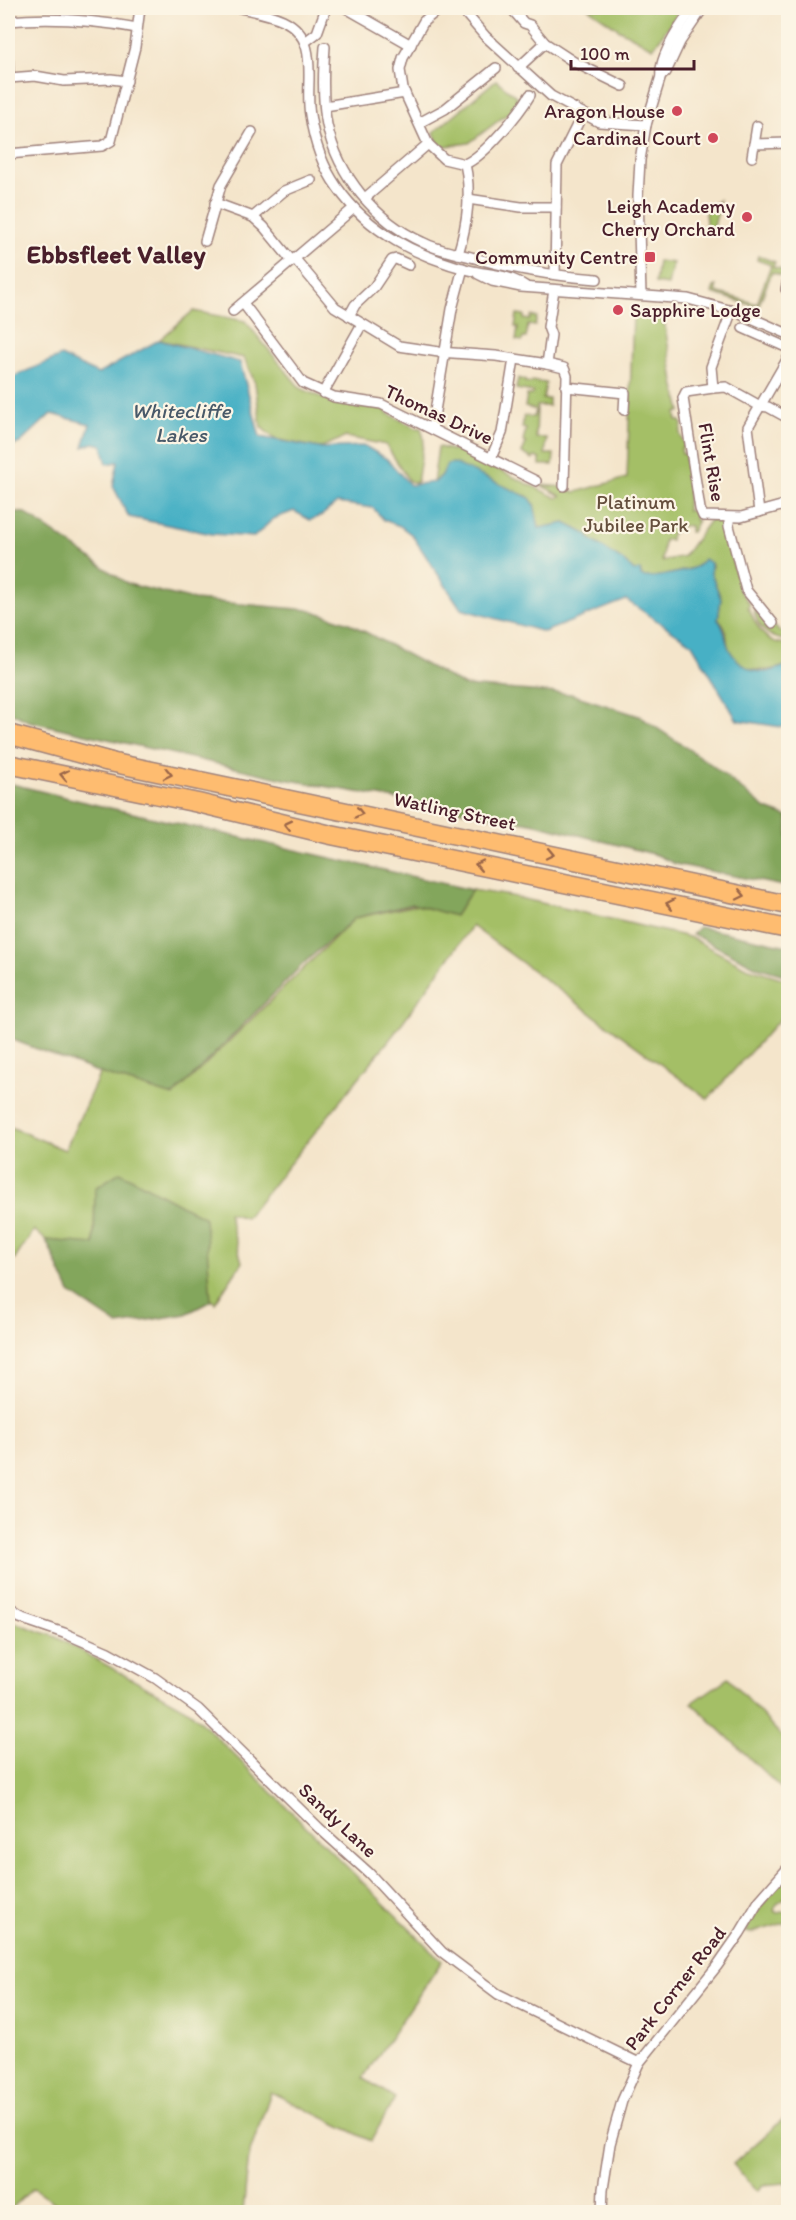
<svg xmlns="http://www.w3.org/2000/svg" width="796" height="2220" viewBox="0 0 796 2220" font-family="Itim,sans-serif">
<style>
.green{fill:#a4bf66;stroke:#776f48;stroke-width:1.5}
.forest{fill:#83a65b;stroke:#666243;stroke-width:1.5}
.water{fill:#46b0c5;stroke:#486878;stroke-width:1.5}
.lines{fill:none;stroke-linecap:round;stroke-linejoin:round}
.street-casing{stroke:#9f827b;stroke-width:12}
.highway-casing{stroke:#9f827b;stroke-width:21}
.street{stroke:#fff;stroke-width:9}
.highway{stroke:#febc70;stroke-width:18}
.oneway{stroke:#9b664a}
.poi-dot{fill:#d1495b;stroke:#fcf5e5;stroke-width:2}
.labels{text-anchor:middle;stroke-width:4.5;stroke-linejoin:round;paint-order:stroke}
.poi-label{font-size:20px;fill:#4a1f2b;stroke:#fcf5e5;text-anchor:end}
.street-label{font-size:20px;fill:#4a1f2b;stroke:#fcf5e5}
.park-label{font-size:20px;fill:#654f3d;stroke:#fcf5e5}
.water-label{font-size:21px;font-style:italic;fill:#485969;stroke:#fcf5e5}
.district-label{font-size:26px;font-weight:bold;fill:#4a1f2b;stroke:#fcf5e5}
</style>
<rect width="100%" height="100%" fill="#fcf5e5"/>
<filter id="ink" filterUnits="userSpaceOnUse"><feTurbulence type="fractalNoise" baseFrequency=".0167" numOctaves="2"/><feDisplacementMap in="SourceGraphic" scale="12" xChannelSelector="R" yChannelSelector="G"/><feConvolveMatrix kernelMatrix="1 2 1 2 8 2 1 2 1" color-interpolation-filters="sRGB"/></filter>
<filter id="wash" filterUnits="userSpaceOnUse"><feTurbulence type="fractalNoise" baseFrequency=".008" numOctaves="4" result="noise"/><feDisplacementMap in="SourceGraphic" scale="24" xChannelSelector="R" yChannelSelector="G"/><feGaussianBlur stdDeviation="1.35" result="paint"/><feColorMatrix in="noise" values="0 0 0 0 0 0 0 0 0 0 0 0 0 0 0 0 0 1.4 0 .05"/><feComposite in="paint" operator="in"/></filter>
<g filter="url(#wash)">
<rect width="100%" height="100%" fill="#f4e5cb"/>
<!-- green -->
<g class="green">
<polygon points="588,8 682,8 653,48 620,30"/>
<polygon points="496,80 523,102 469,143 439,147 434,132"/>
<polygon points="719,200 719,207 712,234 707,231 705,213"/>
<polygon points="758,256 775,262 773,267 788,271 788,278 772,272 758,307 712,293 714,287 716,286 716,292 757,304 771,265 757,260"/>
<polygon points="658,261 673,263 668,285 655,283"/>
<polygon points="193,311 245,321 300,388 323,398 378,408 381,407 386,410 387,413 416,428 421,428 424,439 417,483 409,481 386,445 346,437 319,448 275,439 261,427 255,383 244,358 159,340"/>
<polygon points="517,314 524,315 524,319 530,320 531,316 537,317 535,326 528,325 526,338 523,338 522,341 516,340 518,327 515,327"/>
<path d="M633,314H663L675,387L681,411L676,413L677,421H681L682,426C677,438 684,438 685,447L681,448L682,454H687L685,458L690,491L692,492L688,493L687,511L696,510L694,513L695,520H698L692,532H690V526H674V532H671V540H664L662,561L684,556L710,520L724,521L725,525L724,529L740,591L750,604L748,607C757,626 763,644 788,644V665C766,673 743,675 729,650C726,643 728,633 724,627C723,624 720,622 718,619L721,599L711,573L712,565C694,565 654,582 641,576V571H634L625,562L590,539L588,535L565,523L539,528L534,504L527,496L442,475L433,483L438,447L462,452L557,498L561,496L537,483C545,487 553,485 562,487C568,489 570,491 576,492L627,478Z"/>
<polygon points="518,378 525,380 525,382 532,383 532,381 546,383 543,399 549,399 549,406 537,406 536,438 547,438 545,454 554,454 553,465 540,465 540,459 535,457 533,459 522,453 526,443 523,441 526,429 522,428 524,416 534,417 536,410 525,407 527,395 532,395 533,392 516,389"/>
<path d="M754,609L770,627L773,625L780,632L788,633V640C770,640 756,627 754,609Z"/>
<polygon points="472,890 511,896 689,937 746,967 788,980 788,1010 708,1099 472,926 394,1034 246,1218 228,1213 242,1262 215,1303 95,1188 94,1245 46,1240 34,1230 15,1259 8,1255 8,1126 65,1150 100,1073 173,1096 355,918 417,905 455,916"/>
<polygon points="8,1620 56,1637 191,1712 442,1961 363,2078 395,2098 371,2141 271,2092 249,2155 243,2212 68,2212 33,2188 8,2212"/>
<polygon points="728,1678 788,1743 788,1795 692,1703"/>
<path d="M788,1871C788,1886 793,1896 777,1904L774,1910L777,1913L788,1911V1922L751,1933L746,1932L753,1916Z"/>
<polygon points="788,2115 788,2187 785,2183 763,2185 757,2191 733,2164"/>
</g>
<!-- forest -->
<g class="forest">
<polygon points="8,511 25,513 128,584 194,600 310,610 349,623 465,686 571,694 639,716 712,765 766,809 788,817 788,887 675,864 657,855 536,824 284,779 28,721 8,711"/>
<polygon points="8,783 97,805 472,890 455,916 413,904 355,918 304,963 173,1096 100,1073 8,1038"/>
<polygon points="699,927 788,946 788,976 757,967 692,934"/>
<polygon points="120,1172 205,1218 211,1301 186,1314 118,1325 70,1293 46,1240 94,1244 95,1188"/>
</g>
<!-- water -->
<path class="water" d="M159,340L240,362L260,437L319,448L365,446L387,459L410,485L435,482L442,475L447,464L454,463L530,498L534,504L539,528L565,523L588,535L590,539L625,562L634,571L640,570L641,576C649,580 689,571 697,566C699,565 703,561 704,559L711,563V573L721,599L718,619C727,633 723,632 728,646C732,658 747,670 760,672C770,673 780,668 788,665V728L737,720L692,644L626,600L544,632L461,609L412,535L400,526L384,520L373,508L337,503L321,516L310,520L294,511L273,519L254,537L212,534L129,517L113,486L118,462L107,464L102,445L94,443L83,447L90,424L51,414L20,443L8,447V379L61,356L98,374Z"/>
</g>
<g filter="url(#ink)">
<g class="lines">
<defs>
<g id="street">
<path d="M240,8C254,11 270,14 283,20C322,39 304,83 310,115C314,141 322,166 337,187C369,233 417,256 469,270C489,275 508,274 525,286"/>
<polyline points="346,8 411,45"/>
<polyline points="461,8 485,36 551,96 599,122 646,125"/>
<polyline points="511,8 524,23 530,25 545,43 574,62 623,86"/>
<path d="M8,21C51,17 94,20 137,28"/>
<polyline points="305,42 317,33 326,8"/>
<path d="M325,47C323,73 322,100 327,125C338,176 376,221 422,242C437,250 454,253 471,257C512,269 554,276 597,279"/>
<polyline points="8,57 9,78 35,76 64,81 111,79 127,81"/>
<polyline points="518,68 545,43"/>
<polyline points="661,76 666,72 680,42 703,8"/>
<polyline points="325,106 405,93"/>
<polyline points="419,123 445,109 496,68"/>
<path d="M428,144L444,159L465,164C472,194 467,225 458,254"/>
<polyline points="754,144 788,143"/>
<polyline points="8,154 102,146 111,141 135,47 140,8"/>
<polyline points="752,157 757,126"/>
<path d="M465,164C484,156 519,114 530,95"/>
<polyline points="365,198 428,144 403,89 400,70 403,58 424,21 440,8"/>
<polyline points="468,199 521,207 556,207"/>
<polyline points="215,203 253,217 264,227 292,261"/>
<polyline points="253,217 284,191 311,180"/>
<polyline points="205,241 221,185 252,132"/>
<polyline points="295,259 335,307 399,346 439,352 496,356 547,364"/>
<polyline points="478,274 492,281 521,287 688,299 740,313 788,334"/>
<polyline points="555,274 557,165 583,113"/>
<polyline points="788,280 786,289 788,290"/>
<polyline points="554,290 548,327 551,335 547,364 564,368 567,376 564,486"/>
<path d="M641,295L638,196L640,160L646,125L661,76C658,57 682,23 693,8"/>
<polyline points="243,303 303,383 334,397 381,404 536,481"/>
<polyline points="732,310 711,367 713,388 726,387 760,406 768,407 788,418"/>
<polyline points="233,311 354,208"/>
<polyline points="349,316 355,305 374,287 392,260 396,259 409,265"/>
<polyline points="743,328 788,348"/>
<polyline points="566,387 625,393 624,410"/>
<polyline points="713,388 686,392 683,398 700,509 703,516 741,517 788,504"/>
<polyline points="323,393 362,324"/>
<polyline points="432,429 452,309 463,268"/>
<polyline points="491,458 502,433 514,359"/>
<polyline points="759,512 748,427 788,358"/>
<polyline points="729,518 729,526 746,590 773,623"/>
<polyline points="8,1610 20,1618 64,1633 108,1652 155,1678 198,1709 319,1828 369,1873 442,1952 498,1994 639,2063"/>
<polyline points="602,2212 603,2189 610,2144 622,2101 639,2063 717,1966 740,1933 759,1901 788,1868"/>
</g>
<g id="highway">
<polyline points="8,734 111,762"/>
<polyline points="105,761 788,905"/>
<polyline points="8,764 198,803 331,835 788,929"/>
</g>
</defs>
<!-- street casing -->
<use href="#street" class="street-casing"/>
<!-- highway casing -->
<use href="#highway" class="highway-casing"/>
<!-- street -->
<use href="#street" class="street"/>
<!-- highway -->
<use href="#highway" class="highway"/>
</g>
<!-- one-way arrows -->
<defs><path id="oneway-chevron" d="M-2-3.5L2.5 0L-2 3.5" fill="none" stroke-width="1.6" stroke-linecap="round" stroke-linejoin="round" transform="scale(1.5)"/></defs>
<g class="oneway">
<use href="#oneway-chevron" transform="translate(168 774) rotate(12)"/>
<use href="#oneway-chevron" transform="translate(64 775) rotate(-168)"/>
<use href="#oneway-chevron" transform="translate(359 813) rotate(12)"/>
<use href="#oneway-chevron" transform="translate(288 825) rotate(-167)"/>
<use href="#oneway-chevron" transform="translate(550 854) rotate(12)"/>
<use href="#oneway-chevron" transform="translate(479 865) rotate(-168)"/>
<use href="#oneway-chevron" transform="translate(741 895) rotate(12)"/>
<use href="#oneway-chevron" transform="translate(670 904) rotate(-168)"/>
</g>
</g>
<!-- markers -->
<g class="poi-dot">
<circle cx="677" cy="111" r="6"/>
<circle cx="713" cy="138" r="6"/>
<circle cx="747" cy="217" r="6"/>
<rect x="644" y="251" width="12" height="12" rx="3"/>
<circle cx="618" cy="310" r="6"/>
</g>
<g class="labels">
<!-- poi labels -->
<g class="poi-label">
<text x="665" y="118">Aragon House</text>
<text x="701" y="145">Cardinal Court</text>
<text x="735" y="213">Leigh Academy<tspan x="735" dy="23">Cherry Orchard</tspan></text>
<text x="638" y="264">Community Centre</text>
<text x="630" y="317" text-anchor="start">Sapphire Lodge</text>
</g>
<!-- street labels -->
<g class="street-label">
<text transform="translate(439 414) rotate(25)" y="7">Thomas Drive</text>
<text transform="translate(712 462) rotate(80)" y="7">Flint Rise</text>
<text transform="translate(455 811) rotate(12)" y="7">Watling Street</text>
<text transform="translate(338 1820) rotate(43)" y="7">Sandy Lane</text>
<text transform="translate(675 1988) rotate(-52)" y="7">Park Corner Road</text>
</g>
<!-- park labels -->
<g class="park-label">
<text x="636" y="509">Platinum<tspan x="636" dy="23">Jubilee Park</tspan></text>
</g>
<!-- water labels -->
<g class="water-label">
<text x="181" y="418">Whitecliffe<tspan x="181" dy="24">Lakes</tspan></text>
</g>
<!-- district labels -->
<g class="district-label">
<text x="116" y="263">Ebbsfleet Valley</text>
</g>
</g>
<!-- margin -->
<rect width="796" height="2220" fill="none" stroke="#fcf5e5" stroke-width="30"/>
<!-- scale -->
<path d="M571 60v9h123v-9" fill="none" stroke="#4a1f2b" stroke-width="3"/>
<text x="580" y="60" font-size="18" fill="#4a1f2b" stroke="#fcf5e5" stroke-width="4.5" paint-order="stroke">100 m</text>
</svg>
